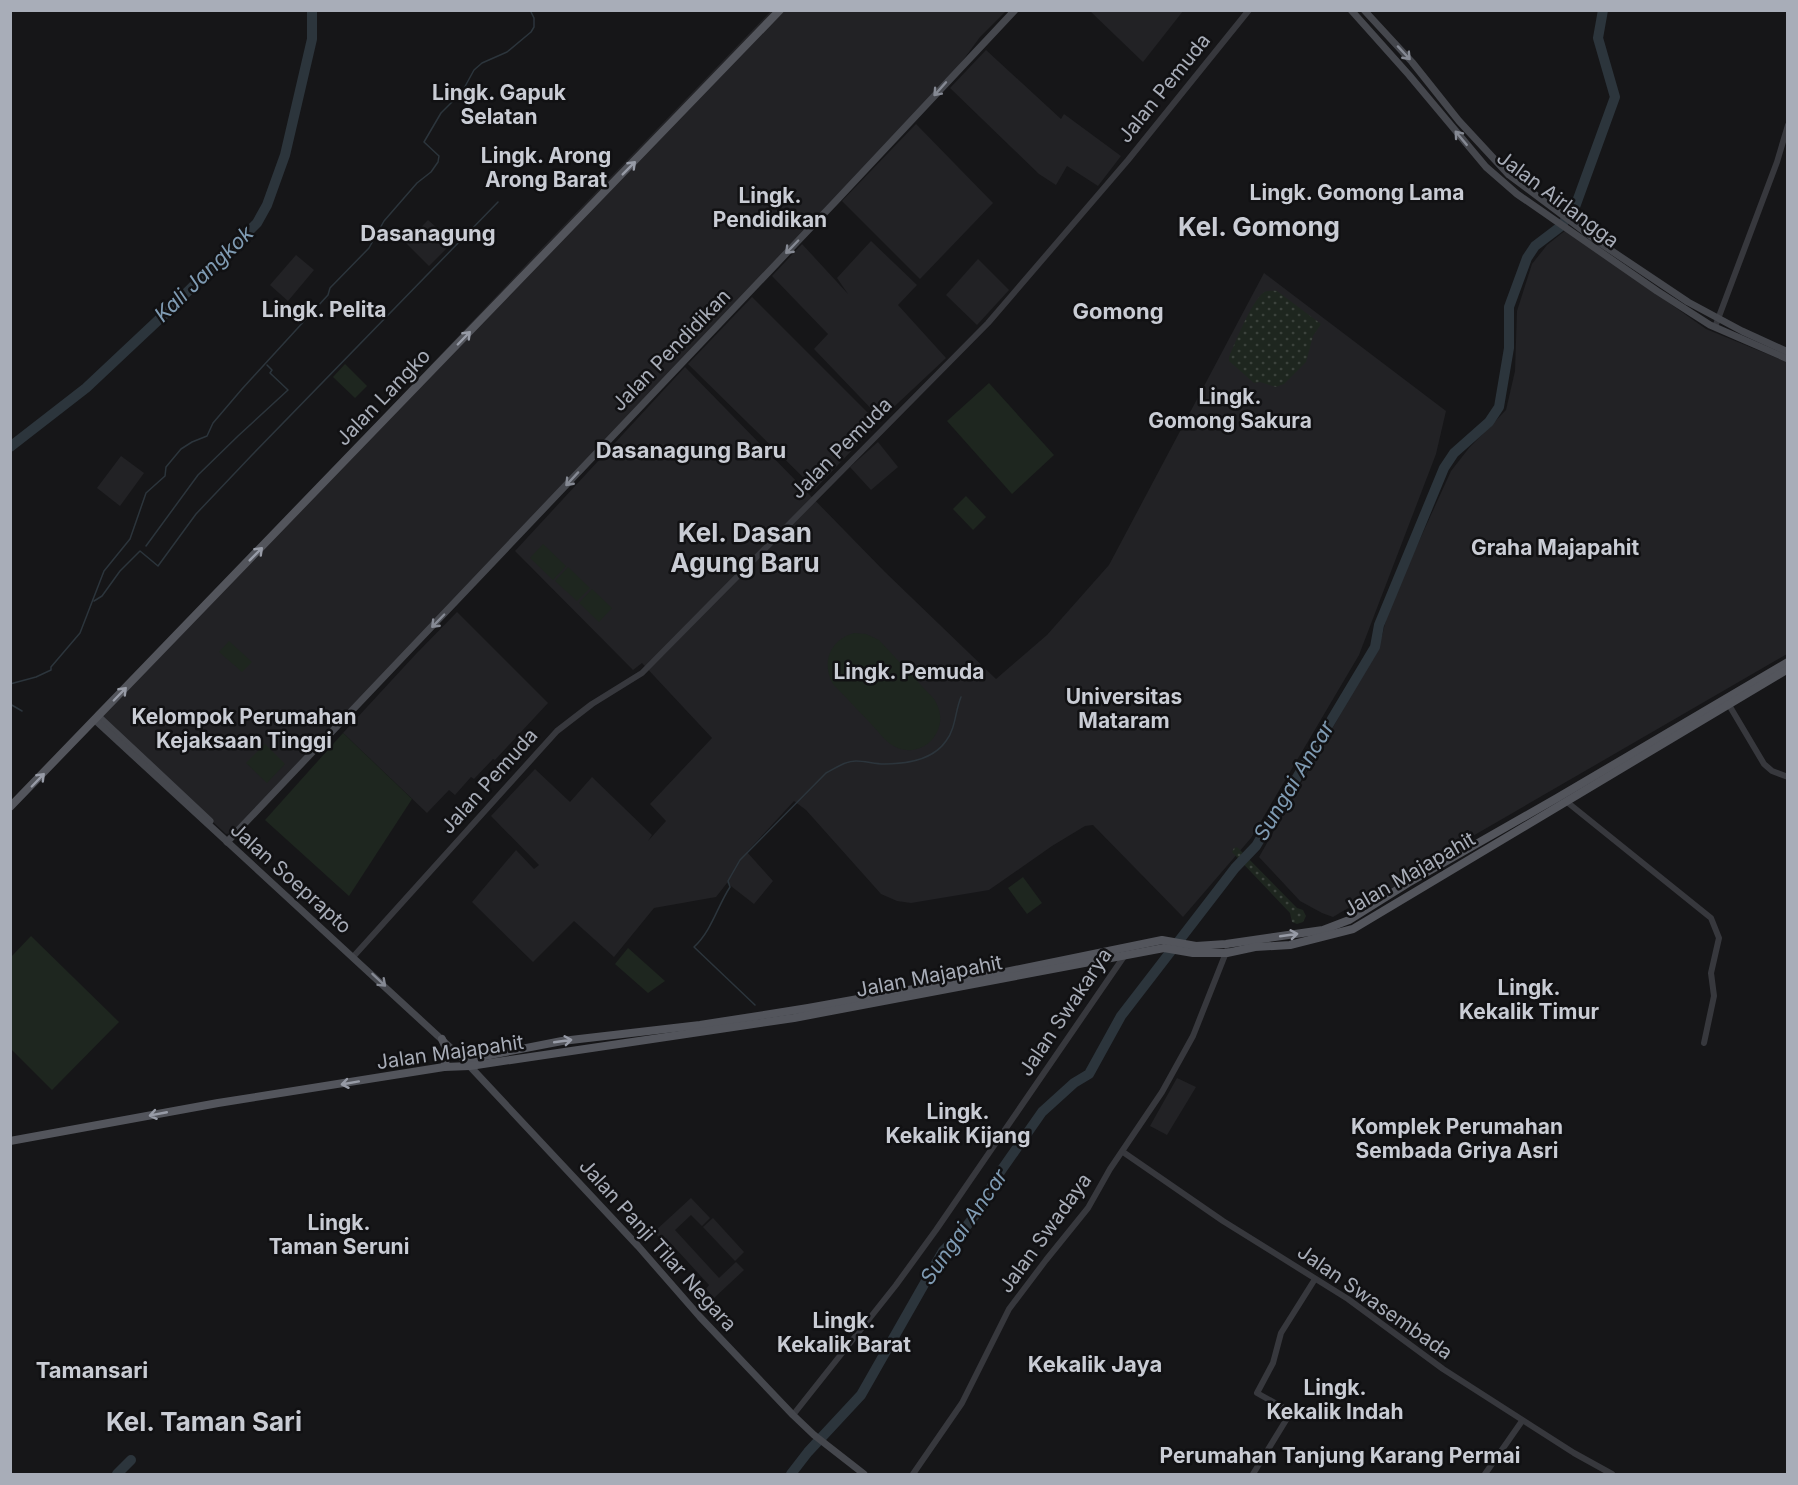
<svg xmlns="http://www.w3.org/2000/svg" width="1798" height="1485" viewBox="0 0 1798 1485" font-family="Inter,sans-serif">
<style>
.built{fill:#222225}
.green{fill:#1e261f}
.park{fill:url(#park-dots)}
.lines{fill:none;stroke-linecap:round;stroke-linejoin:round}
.stream{stroke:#2c353c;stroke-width:1.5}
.river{stroke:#2c353c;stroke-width:10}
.tertiary{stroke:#37383d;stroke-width:6}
.secondary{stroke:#45474d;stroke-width:7}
.primary{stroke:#53555c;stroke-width:8}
.oneway{stroke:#858993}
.oneway2{stroke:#979ba6}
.labels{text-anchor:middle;stroke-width:5;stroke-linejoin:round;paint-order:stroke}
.street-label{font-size:20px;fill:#a8adb8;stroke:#111113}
.neighbourhood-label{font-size:21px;font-weight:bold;fill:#c9ccd4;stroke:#111113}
.water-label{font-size:21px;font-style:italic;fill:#7f9bb3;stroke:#111113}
.quarter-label{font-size:22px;font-weight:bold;fill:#c9ccd4;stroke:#111113}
.district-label{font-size:26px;font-weight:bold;fill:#c9ccd4;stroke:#111113}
</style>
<defs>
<pattern id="park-dots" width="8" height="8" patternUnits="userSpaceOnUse" patternTransform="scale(1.5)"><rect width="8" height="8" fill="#1e261f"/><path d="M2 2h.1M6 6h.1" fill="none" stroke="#3c433d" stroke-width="1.8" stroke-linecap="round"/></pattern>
</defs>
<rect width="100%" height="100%" fill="#161618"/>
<!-- built -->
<g class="built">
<polygon points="771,11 1006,11 980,37 950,78 236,832 226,834 95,713 146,665 541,249"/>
<polygon points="1090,11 1183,11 1143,62"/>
<polygon points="986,50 1061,119 1064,114 1121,156 1098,186 1067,166 1056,185 1039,174 950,88"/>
<polygon points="916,124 993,203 920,279 842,201"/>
<polygon points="428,220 453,242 429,266 406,243"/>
<polygon points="1566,230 1706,329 1787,362 1787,654 1433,859 1438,862 1376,897 1373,893 1333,917 1322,913 1300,901 1259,857 1365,671 1382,636 1389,607 1451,471 1469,448 1506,410 1515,371 1517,311 1532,264 1547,245"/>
<polygon points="871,241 917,285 898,305 946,358 881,419 814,349 828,334 772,276 802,244 848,294 837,278"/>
<polygon points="296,255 314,270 288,301 270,285"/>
<polygon points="978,259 1009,290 977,325 946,295"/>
<polygon points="1264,273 1446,411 1436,454 1359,655 1251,838 1183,917 1093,825 1085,826 1052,846 989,890 911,903 897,901 881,894 806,810 794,801 747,852 773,881 754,904 727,883 716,897 654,908 614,957 574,921 533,962 472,902 516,850 534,869 539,865 491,816 535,769 570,802 592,777 652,835 648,841 666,821 650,804 712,738 642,663 633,670 515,551 685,367 885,572 996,679 1047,635 1109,565"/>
<polygon points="752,297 878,423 815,489 688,364"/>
<polygon points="878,442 898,467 871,490 850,467"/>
<polygon points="121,456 144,473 120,506 97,488"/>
<polygon points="457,612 548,703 495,760 493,759 474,779 471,777 455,795 449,790 427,813 343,733 415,655"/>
<polygon points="1177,1078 1196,1087 1167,1135 1150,1126"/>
<polygon points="691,1198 710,1218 702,1226 691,1215 675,1230 719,1278 736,1262 744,1270 714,1298 706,1289 709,1285 666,1238 662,1240 654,1232"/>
<polygon points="713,1218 744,1252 735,1261 703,1227"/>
</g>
<!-- green -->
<g class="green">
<polygon points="345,364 367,386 355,398 333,377"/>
<polygon points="989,383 1054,455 1012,494 947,421"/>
<polygon points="966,496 986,517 973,530 953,509"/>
<polygon points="543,544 566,566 553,580 530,558"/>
<polygon points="568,567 590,588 577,601 555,581"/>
<polygon points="592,589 612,608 599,622 579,603"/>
<path d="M854,633L866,634L879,640L934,699C941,710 943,722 936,734C927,750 907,755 892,745C884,740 878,731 872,725C859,711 846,698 833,684C821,662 830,640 854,633Z"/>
<polygon points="229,641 252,662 242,672 219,652"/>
<polygon points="343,733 412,799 349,896 265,820"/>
<polygon points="265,744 285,764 267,783 246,763"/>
<polygon points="1023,877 1042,903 1027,914 1008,888"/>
<polygon points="31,936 119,1022 52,1090 11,1049 11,957"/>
<polygon points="628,948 665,981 648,993 615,964"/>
</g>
<!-- park -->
<g class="park">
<path d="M1277,291L1321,324L1313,336L1306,362L1284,384L1276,387L1260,382L1254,383L1229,361V357C1235,343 1252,301 1263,293C1267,290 1273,291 1277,291Z"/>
<polygon points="1237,847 1297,908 1303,910 1306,916 1303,922 1297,924 1292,922 1290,913 1232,852 1234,848"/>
</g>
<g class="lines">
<!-- stream -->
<g class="stream">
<polyline points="146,546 198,475 238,436 288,390 270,373 272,370 267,365"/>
<polyline points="94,601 102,596 120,571 140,551 158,566 196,514 252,455 498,202"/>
<polyline points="10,684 36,677 51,670 51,667 80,633 104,571 130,539 146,493 165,476 166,467 181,449 192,442 207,436 213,423 242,389 328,295 330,288 369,248 384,221 417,183 431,172 438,162 439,156 424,142 441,113 462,92 474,70 482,63 507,52 531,32 534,27 534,18 530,10"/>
<polyline points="10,704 22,711"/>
<path d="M755,1005L694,947C712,930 717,907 730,887L728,881L740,860L826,773C836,768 845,761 856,761C865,761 875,764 884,764C906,764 933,760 946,741C956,728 955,711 961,697"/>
</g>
<!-- river -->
<g class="river">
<polyline points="10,447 86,388 169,310 257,223 267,205 285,155 312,39 312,10"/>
<polyline points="117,1474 131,1460"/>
<polyline points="791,1474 808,1452 861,1395 943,1251 962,1232 979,1210 998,1175 1042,1112 1074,1083 1089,1074 1121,1016 1235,868 1256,846 1375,647 1379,625 1444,468 1454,453 1489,422 1499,407 1509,348 1509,307 1527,258 1535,246 1560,227 1575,207 1615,97 1598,38 1603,10"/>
</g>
<!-- tertiary -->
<g class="tertiary">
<polyline points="1715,327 1777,162 1788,125"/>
<polyline points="1729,705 1764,764 1772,771 1788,777"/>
<polyline points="1567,802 1711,918 1719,938 1711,973 1714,996 1704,1043"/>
<polyline points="353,957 557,731 592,704 642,673 988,323 1128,160 1249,10"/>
<polyline points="1123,1152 1223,1221 1348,1299 1443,1369 1574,1453 1612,1474"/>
<polyline points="793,1415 896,1285 936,1230 1125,955"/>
<polyline points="913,1474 962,1403 1009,1309 1046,1260 1088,1208 1110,1169 1162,1092 1193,1036 1227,950"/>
<polyline points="1253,1474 1291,1412 1257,1393 1273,1363 1281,1333 1315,1279"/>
<polyline points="1485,1474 1522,1421"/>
</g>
<!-- secondary -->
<g class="secondary">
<polyline points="1351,10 1409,75 1486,167 1517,194 1657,291 1710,325 1788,359"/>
<polyline points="1364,10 1412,62 1459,121 1509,175 1597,241 1688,302 1742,331 1788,352"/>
<polyline points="98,716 210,821"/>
<polyline points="95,720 464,1060 638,1246 700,1317 793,1415 814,1435 864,1474"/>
<polyline points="227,842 834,203 1015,10"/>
</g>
<!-- primary -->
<g class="primary">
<polyline points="10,807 780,10"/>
<polyline points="442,1039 448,1053 444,1067"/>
<polyline points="464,1060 562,1041 700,1025 808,1008 986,976 1162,940 1196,946 1226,944 1323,930 1349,920 1408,883 1557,798 1788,662"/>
<polyline points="10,1141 218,1103 444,1067 470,1066 794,1018 1164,948 1193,953 1227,953 1255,947 1290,945 1353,929 1788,669"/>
</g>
</g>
<!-- one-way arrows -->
<defs><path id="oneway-shaft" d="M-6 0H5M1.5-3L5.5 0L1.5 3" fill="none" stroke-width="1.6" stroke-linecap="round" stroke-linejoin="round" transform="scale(1.5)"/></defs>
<g class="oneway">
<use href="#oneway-shaft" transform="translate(1404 53) rotate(47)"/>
<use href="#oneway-shaft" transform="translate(940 89) rotate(132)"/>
<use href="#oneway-shaft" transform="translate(1461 138) rotate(-130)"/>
<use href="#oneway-shaft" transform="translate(792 247) rotate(134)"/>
<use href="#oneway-shaft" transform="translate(572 479) rotate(133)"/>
<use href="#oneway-shaft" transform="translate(438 621) rotate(134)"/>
<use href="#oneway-shaft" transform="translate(379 980) rotate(43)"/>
</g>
<g class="oneway2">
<use href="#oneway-shaft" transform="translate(629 168) rotate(-45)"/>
<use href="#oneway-shaft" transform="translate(464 338) rotate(-46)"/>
<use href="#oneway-shaft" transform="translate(256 554) rotate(-45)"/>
<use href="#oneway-shaft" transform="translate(120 694) rotate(-46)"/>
<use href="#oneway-shaft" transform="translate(38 780) rotate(-46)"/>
<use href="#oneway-shaft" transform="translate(1289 935) rotate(-8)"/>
<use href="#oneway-shaft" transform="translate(563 1041) rotate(-8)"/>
<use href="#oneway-shaft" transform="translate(350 1083) rotate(170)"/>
<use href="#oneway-shaft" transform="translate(158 1114) rotate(169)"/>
</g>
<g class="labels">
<!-- street labels -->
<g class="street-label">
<text transform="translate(1164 88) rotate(-51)" y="7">Jalan Pemuda</text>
<text transform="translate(1558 199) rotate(37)" y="7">Jalan Airlangga</text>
<text transform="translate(671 350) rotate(-46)" y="7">Jalan Pendidikan</text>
<text transform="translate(383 397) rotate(-46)" y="7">Jalan Langko</text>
<text transform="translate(841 448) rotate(-45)" y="7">Jalan Pemuda</text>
<text transform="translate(489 781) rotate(-48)" y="7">Jalan Pemuda</text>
<text transform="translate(1409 874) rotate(-30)" y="7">Jalan Majapahit</text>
<text transform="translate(291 878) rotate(42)" y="7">Jalan Soeprapto</text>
<text transform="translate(929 976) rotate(-11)" y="7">Jalan Majapahit</text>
<text transform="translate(1065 1012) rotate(-56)" y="7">Jalan Swakarya</text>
<text transform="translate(450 1052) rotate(-8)" y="7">Jalan Majapahit</text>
<text transform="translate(1045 1233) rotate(-54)" y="7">Jalan Swadaya</text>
<text transform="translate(658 1245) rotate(48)" y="7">Jalan Panji Tilar Negara</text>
<text transform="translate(1375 1302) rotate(35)" y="7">Jalan Swasembada</text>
</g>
<!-- neighbourhood labels -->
<g class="neighbourhood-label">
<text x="499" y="100">Lingk. Gapuk<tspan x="499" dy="24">Selatan</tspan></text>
<text x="546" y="163">Lingk. Arong<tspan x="546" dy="24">Arong Barat</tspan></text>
<text x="1357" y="200">Lingk. Gomong Lama</text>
<text x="770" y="203">Lingk.<tspan x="770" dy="24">Pendidikan</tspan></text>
<text x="324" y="317">Lingk. Pelita</text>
<text x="1230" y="404">Lingk.<tspan x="1230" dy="24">Gomong Sakura</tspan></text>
<text x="1555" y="555">Graha Majapahit</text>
<text x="909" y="679">Lingk. Pemuda</text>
<text x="1124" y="704">Universitas<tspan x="1124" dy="24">Mataram</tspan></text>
<text x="244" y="724">Kelompok Perumahan<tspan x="244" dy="24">Kejaksaan Tinggi</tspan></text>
<text x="1529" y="995">Lingk.<tspan x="1529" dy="24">Kekalik Timur</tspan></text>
<text x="958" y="1119">Lingk.<tspan x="958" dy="24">Kekalik Kijang</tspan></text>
<text x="1457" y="1134">Komplek Perumahan<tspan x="1457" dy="24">Sembada Griya Asri</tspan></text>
<text x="339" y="1230">Lingk.<tspan x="339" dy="24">Taman Seruni</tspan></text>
<text x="844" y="1328">Lingk.<tspan x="844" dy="24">Kekalik Barat</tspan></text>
<text x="1335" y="1395">Lingk.<tspan x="1335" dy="24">Kekalik Indah</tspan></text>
<text x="1340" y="1463">Perumahan Tanjung Karang Permai</text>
</g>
<!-- water labels -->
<g class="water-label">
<text transform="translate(204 274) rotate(-44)" y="7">Kali Jangkok</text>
<text transform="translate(1294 781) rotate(-59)" y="7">Sungai Ancar</text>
<text transform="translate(964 1227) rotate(-55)" y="7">Sungai Ancar</text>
</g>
<!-- quarter labels -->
<g class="quarter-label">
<text x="428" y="241">Dasanagung</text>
<text x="1118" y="319">Gomong</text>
<text x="691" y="458">Dasanagung Baru</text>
<text x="1095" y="1372">Kekalik Jaya</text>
<text x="92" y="1378">Tamansari</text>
</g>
<!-- district labels -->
<g class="district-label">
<text x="1259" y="236">Kel. Gomong</text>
<text x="745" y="542">Kel. Dasan<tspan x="745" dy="30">Agung Baru</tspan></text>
<text x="204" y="1431">Kel. Taman Sari</text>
</g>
</g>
<!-- border -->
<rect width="1798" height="1485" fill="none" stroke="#a8adb8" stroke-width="24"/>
</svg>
